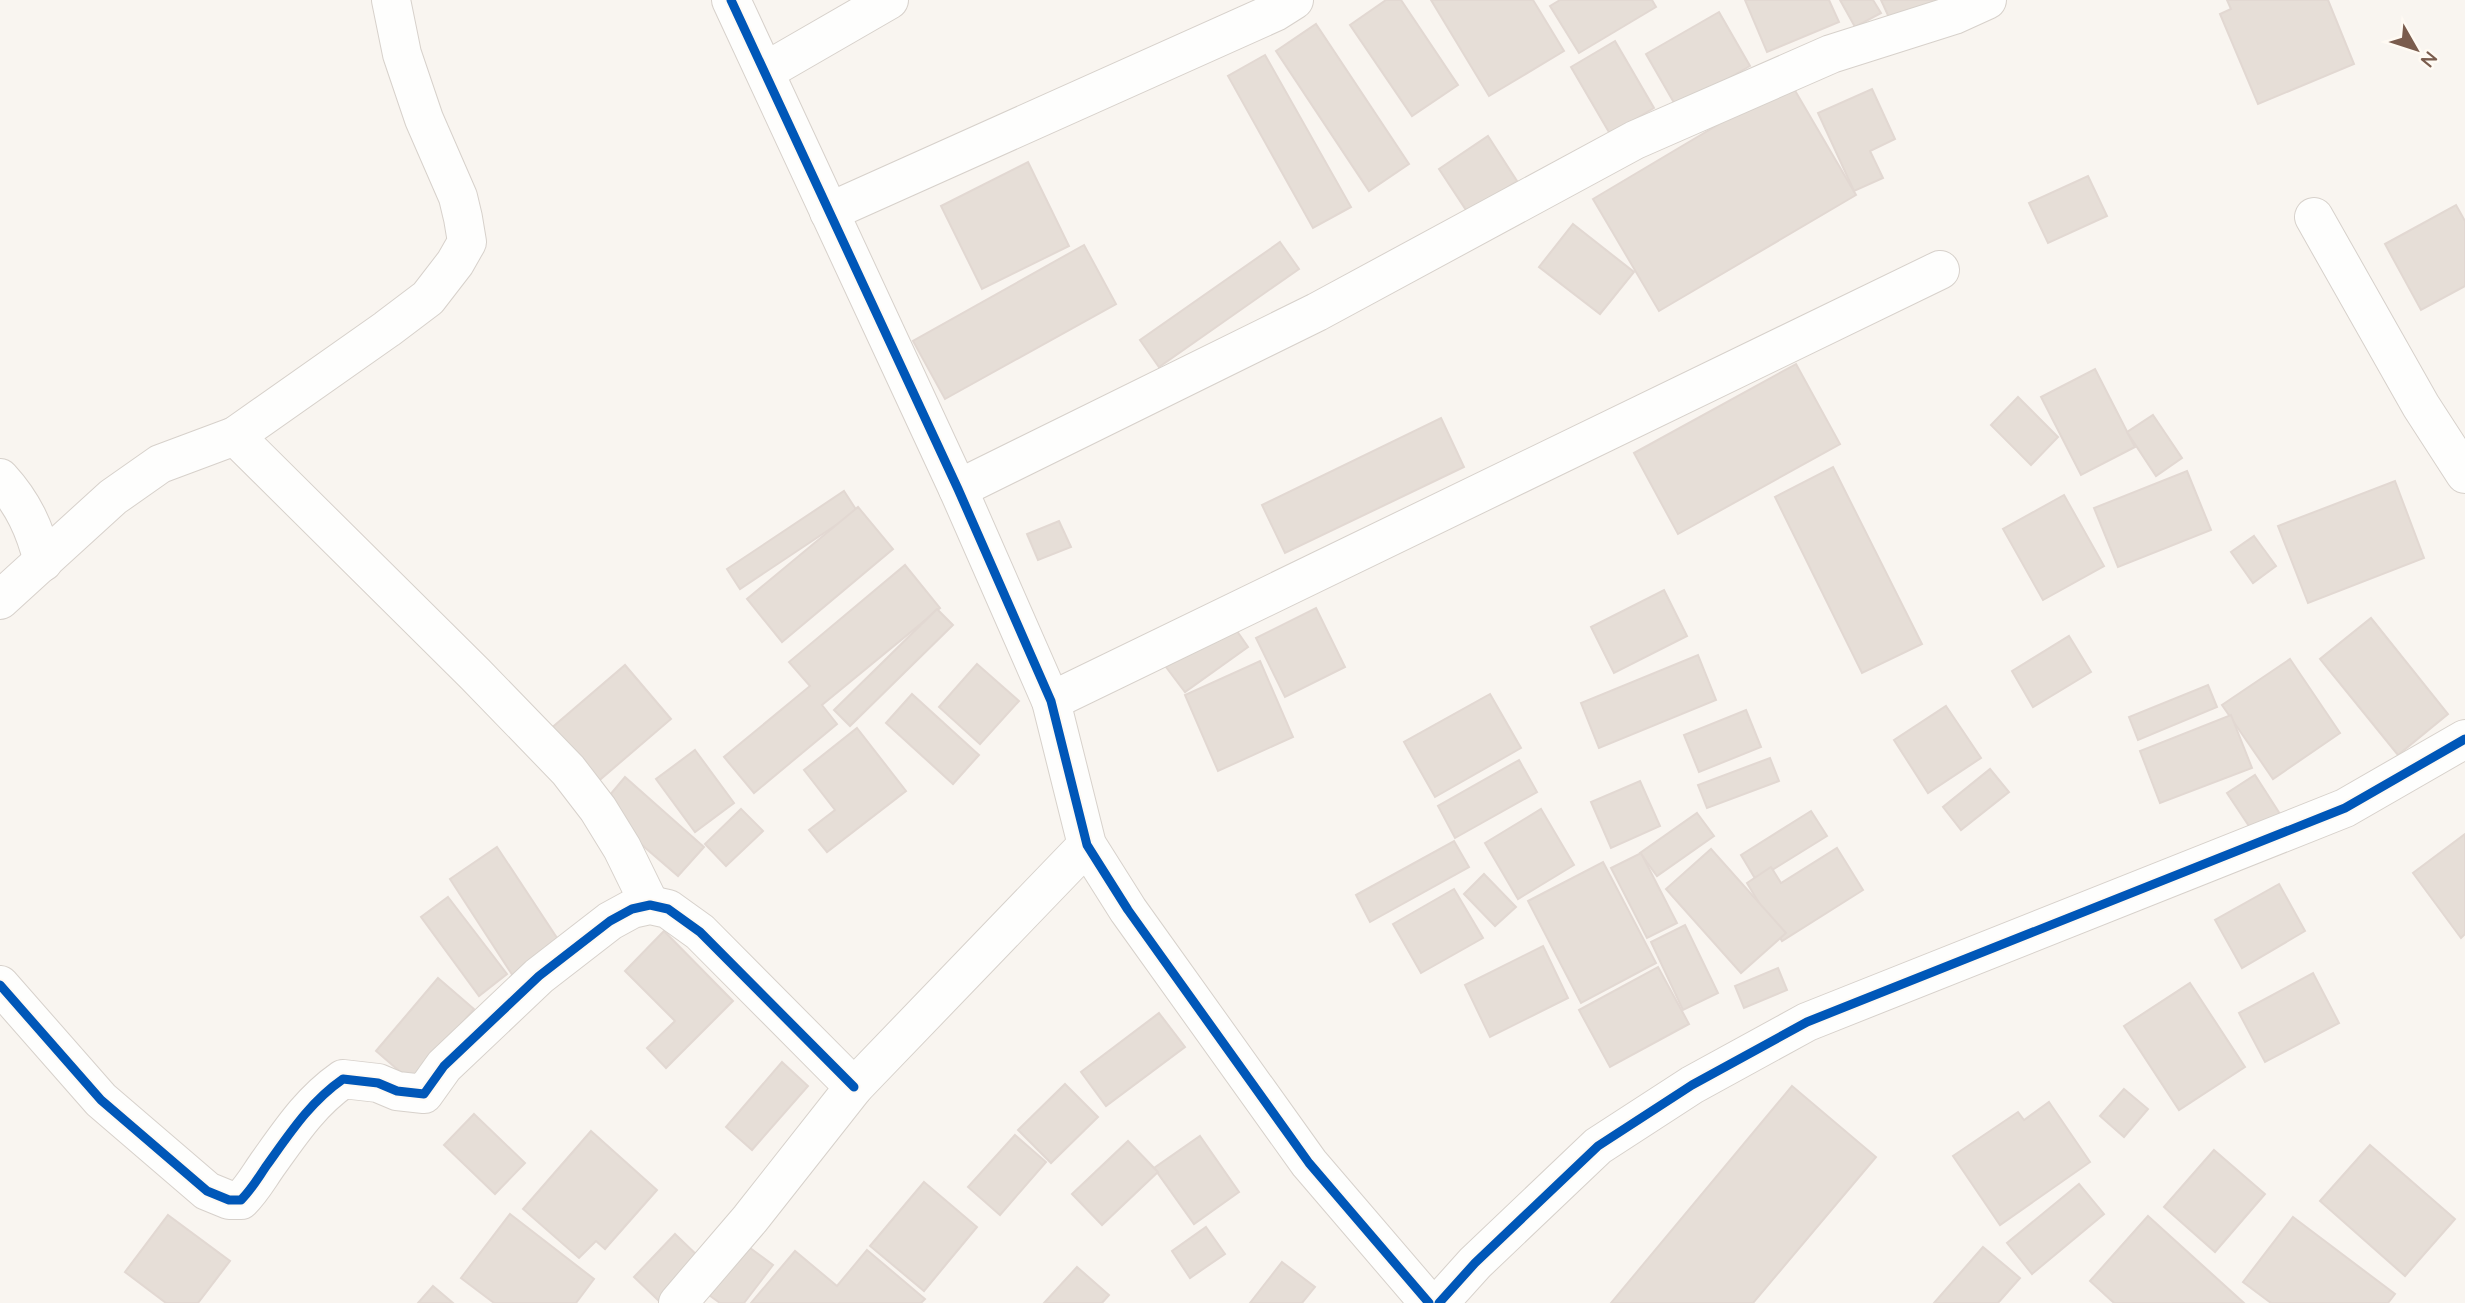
<svg xmlns="http://www.w3.org/2000/svg" width="2465" height="1303" viewBox="0 0 2465 1303" font-family="Quicksand,sans-serif">
<style>
.building{fill:#e6ded7;stroke:#e2d8d2;stroke-width:2}
.lines{fill:none;stroke-linecap:round;stroke-linejoin:round}
.street-casing{stroke:#d7d1cb;stroke-width:40}
.street{stroke:#fefefd;stroke-width:38}
.cycleway-casing{stroke:#fffaf3;stroke-width:13}
.cycleway{stroke:#0057b8;stroke-width:9}
</style>
<rect width="100%" height="100%" fill="#f9f5f0"/>
<!-- building -->
<g class="building">
<polygon points="1386,0 1401,0 1458,85 1412,116 1350,25"/>
<polygon points="1431,0 1533,0 1564,51 1489,96"/>
<polygon points="1560,0 1652,0 1656,7 1579,53 1550,6"/>
<polygon points="1745,0 1829,0 1839,22 1767,52"/>
<polygon points="1840,0 1873,0 1881,13 1855,27"/>
<polygon points="1881,0 1937,0 1891,22"/>
<polygon points="2227,0 2328,0 2354,64 2258,104 2220,14 2231,9"/>
<polygon points="1719,12 1750,66 1677,108 1646,54"/>
<polygon points="1316,24 1409,164 1369,191 1276,51"/>
<polygon points="1615,41 1654,108 1610,134 1571,67"/>
<polygon points="1265,55 1351,207 1313,228 1228,76"/>
<polygon points="1790,82 1856,195 1659,311 1593,199"/>
<polygon points="1872,89 1895,139 1870,151 1883,178 1854,191 1818,113"/>
<polygon points="1488,136 1517,181 1468,213 1439,169"/>
<polygon points="1028,162 1069,246 982,289 941,206"/>
<polygon points="2088,176 2107,216 2048,243 2029,203"/>
<polygon points="2456,205 2465,221 2465,286 2421,310 2385,244"/>
<polygon points="1573,224 1634,272 1600,314 1539,267"/>
<polygon points="1280,242 1299,269 1159,367 1140,340"/>
<polygon points="1084,245 1116,304 945,399 913,341"/>
<polygon points="1796,364 1840,444 1678,534 1634,453"/>
<polygon points="2095,369 2135,447 2081,475 2041,397"/>
<polygon points="2018,397 2058,437 2031,465 1991,425"/>
<polygon points="2153,415 2182,458 2156,476 2127,432"/>
<polygon points="1441,418 1464,467 1285,553 1262,505"/>
<polygon points="1833,467 1922,644 1862,673 1775,497"/>
<polygon points="2187,471 2211,530 2118,567 2094,508"/>
<polygon points="2395,481 2424,558 2308,603 2278,526"/>
<polygon points="844,491 857,511 740,589 727,569"/>
<polygon points="2064,495 2104,566 2043,600 2003,529"/>
<polygon points="858,507 893,549 782,642 747,599"/>
<polygon points="1059,521 1071,547 1038,560 1027,534"/>
<polygon points="2254,536 2276,566 2253,583 2231,552"/>
<polygon points="905,565 940,608 822,705 837,724 754,793 724,757 810,686 789,662"/>
<polygon points="1664,590 1687,636 1614,673 1591,627"/>
<polygon points="1316,608 1345,667 1285,697 1256,638"/>
<polygon points="937,609 953,625 850,726 834,710"/>
<polygon points="2371,618 2448,714 2398,755 2320,659"/>
<polygon points="1230,621 1248,647 1185,692 1166,667"/>
<polygon points="2069,636 2091,672 2033,707 2012,671"/>
<polygon points="1698,655 1716,700 1599,748 1581,703"/>
<polygon points="2290,659 2340,733 2273,779 2222,705"/>
<polygon points="1260,661 1293,737 1218,771 1185,695"/>
<polygon points="977,664 1019,701 980,744 939,707"/>
<polygon points="625,665 671,719 595,784 549,730"/>
<polygon points="2208,685 2217,707 2138,740 2129,717"/>
<polygon points="912,694 979,755 953,784 886,723"/>
<polygon points="1490,694 1521,748 1435,797 1404,742"/>
<polygon points="1946,706 1981,758 1928,793 1894,740"/>
<polygon points="1746,710 1761,747 1699,772 1684,735"/>
<polygon points="2231,715 2252,768 2160,803 2140,751"/>
<polygon points="857,728 906,791 827,852 809,830 835,810 804,770"/>
<polygon points="695,750 734,803 695,832 656,779"/>
<polygon points="1770,758 1779,781 1707,808 1698,785"/>
<polygon points="1519,760 1537,792 1455,838 1438,806"/>
<polygon points="1990,769 2009,792 1961,830 1943,807"/>
<polygon points="2255,775 2280,814 2253,832 2227,793"/>
<polygon points="625,777 704,847 678,876 599,808"/>
<polygon points="1640,781 1660,826 1611,848 1591,802"/>
<polygon points="741,809 763,831 726,866 705,844"/>
<polygon points="1541,809 1574,865 1518,899 1485,843"/>
<polygon points="1811,811 1827,836 1756,880 1741,855"/>
<polygon points="1697,813 1714,836 1657,876 1640,853"/>
<polygon points="2465,834 2465,934 2461,938 2413,873"/>
<polygon points="1454,841 1469,867 1370,922 1356,895"/>
<polygon points="497,847 563,947 515,979 450,879"/>
<polygon points="1837,848 1863,890 1782,941 1747,883 1771,867 1781,883"/>
<polygon points="1711,849 1786,933 1741,973 1666,889"/>
<polygon points="1641,853 1677,923 1647,938 1611,868"/>
<polygon points="1603,862 1656,963 1581,1003 1528,901"/>
<polygon points="1484,874 1516,907 1495,926 1464,894"/>
<polygon points="2279,884 2305,931 2242,968 2215,920"/>
<polygon points="1454,889 1483,938 1421,973 1393,924"/>
<polygon points="448,897 507,974 479,996 421,917"/>
<polygon points="1685,925 1718,993 1683,1010 1651,942"/>
<polygon points="664,931 733,1001 666,1068 647,1048 675,1021 625,971"/>
<polygon points="1543,946 1568,998 1490,1037 1465,985"/>
<polygon points="1658,967 1689,1024 1610,1067 1579,1010"/>
<polygon points="1778,968 1787,990 1744,1008 1735,986"/>
<polygon points="2313,973 2339,1023 2265,1062 2239,1013"/>
<polygon points="438,978 474,1009 412,1082 376,1051"/>
<polygon points="2190,983 2245,1067 2179,1110 2124,1026"/>
<polygon points="1159,1013 1185,1047 1106,1106 1081,1072"/>
<polygon points="782,1062 808,1086 752,1150 726,1127"/>
<polygon points="1065,1084 1098,1117 1051,1163 1018,1130"/>
<polygon points="1792,1086 1876,1157 1753,1303 1611,1303"/>
<polygon points="2124,1089 2148,1109 2124,1137 2100,1116"/>
<polygon points="2049,1102 2090,1162 2000,1225 1953,1156 2018,1112 2024,1120"/>
<polygon points="474,1114 525,1163 495,1194 444,1145"/>
<polygon points="591,1131 657,1190 605,1249 596,1241 579,1258 523,1209"/>
<polygon points="1015,1135 1046,1162 1000,1215 968,1187"/>
<polygon points="1200,1136 1239,1192 1194,1224 1154,1168"/>
<polygon points="1128,1141 1158,1172 1102,1225 1072,1194"/>
<polygon points="2370,1145 2455,1219 2405,1276 2320,1201"/>
<polygon points="2214,1150 2265,1194 2215,1252 2164,1207"/>
<polygon points="924,1182 977,1227 924,1291 870,1246"/>
<polygon points="2079,1184 2104,1214 2032,1274 2007,1243"/>
<polygon points="510,1214 594,1279 576,1303 494,1303 461,1278"/>
<polygon points="168,1215 230,1261 198,1303 166,1303 125,1272"/>
<polygon points="2148,1216 2244,1303 2114,1303 2090,1281"/>
<polygon points="2293,1217 2395,1294 2388,1303 2271,1303 2243,1282"/>
<polygon points="1206,1227 1225,1254 1190,1278 1172,1251"/>
<polygon points="675,1234 701,1259 660,1302 634,1277"/>
<polygon points="746,1245 773,1265 744,1303 720,1303 709,1295"/>
<polygon points="1983,1247 2020,1278 1998,1303 1934,1303"/>
<polygon points="867,1250 925,1299 921,1303 751,1303 795,1251 837,1286"/>
<polygon points="1282,1262 1315,1287 1302,1303 1250,1303"/>
<polygon points="1077,1267 1109,1295 1102,1303 1044,1303"/>
<polygon points="433,1286 453,1303 418,1303"/>
</g>
<g class="lines">
<defs>
<g id="street">
<polyline points="731,0 958,489 1051,701 1087,845 1128,910 1309,1163 1429,1303"/>
<polyline points="766,71 889,0"/>
<polyline points="829,212 1275,12 1294,0"/>
<polyline points="2314,217 2421,406 2465,474"/>
<polyline points="235,436 475,674 568,770 598,809 622,848 650,905"/>
<path d="M0,478C23,503 35,529 43,562"/>
<polyline points="958,489 1317,312 1635,140 1831,54 1954,15 1987,0"/>
<polyline points="0,600 113,497 160,464 235,436 387,329 428,298 455,263 467,242 463,218 458,197 424,119 402,54 391,0"/>
<polyline points="1051,701 1940,270"/>
<path d="M0,985L101,1100L207,1191L229,1200H241C252,1189 258,1178 267,1165C290,1133 310,1102 343,1079L378,1083L397,1091L424,1094L444,1066L539,976L610,921L632,909L650,905L668,909L700,932L854,1087"/>
<polyline points="678,1303 750,1219 854,1087 1087,845"/>
<polyline points="1439,1303 1475,1263 1598,1146 1692,1085 1807,1022 2345,808 2465,739"/>
</g>
</defs>
<!-- street casing -->
<use href="#street" class="street-casing"/>
<!-- street -->
<use href="#street" class="street"/>
<defs>
<g id="cycleway">
<polyline points="731,0 958,489 1051,701 1087,845 1128,910 1309,1163 1429,1303"/>
<path d="M0,985L101,1100L207,1191L229,1200H241C252,1189 258,1178 267,1165C290,1133 310,1102 343,1079L378,1083L397,1091L424,1094L444,1066L539,976L610,921L632,909L650,905L668,909L700,932L854,1087"/>
<polyline points="1439,1303 1475,1263 1598,1146 1692,1085 1807,1022 2345,808 2465,739"/>
</g>
</defs>
<!-- cycleway casing -->
<use href="#cycleway" class="cycleway-casing"/>
<!-- cycleway -->
<use href="#cycleway" class="cycleway"/>
</g>
<!-- north arrow -->
<g transform="translate(2416 49) rotate(129)" stroke="#fffaf3" stroke-width="5" paint-order="stroke">
<path d="M0-5L12 26L0 18L-12 26Z" fill="#7a5c4d"/>
<text y="-10" font-size="19" font-weight="bold" text-anchor="middle" fill="#7a5c4d">N</text>
</g>
</svg>
